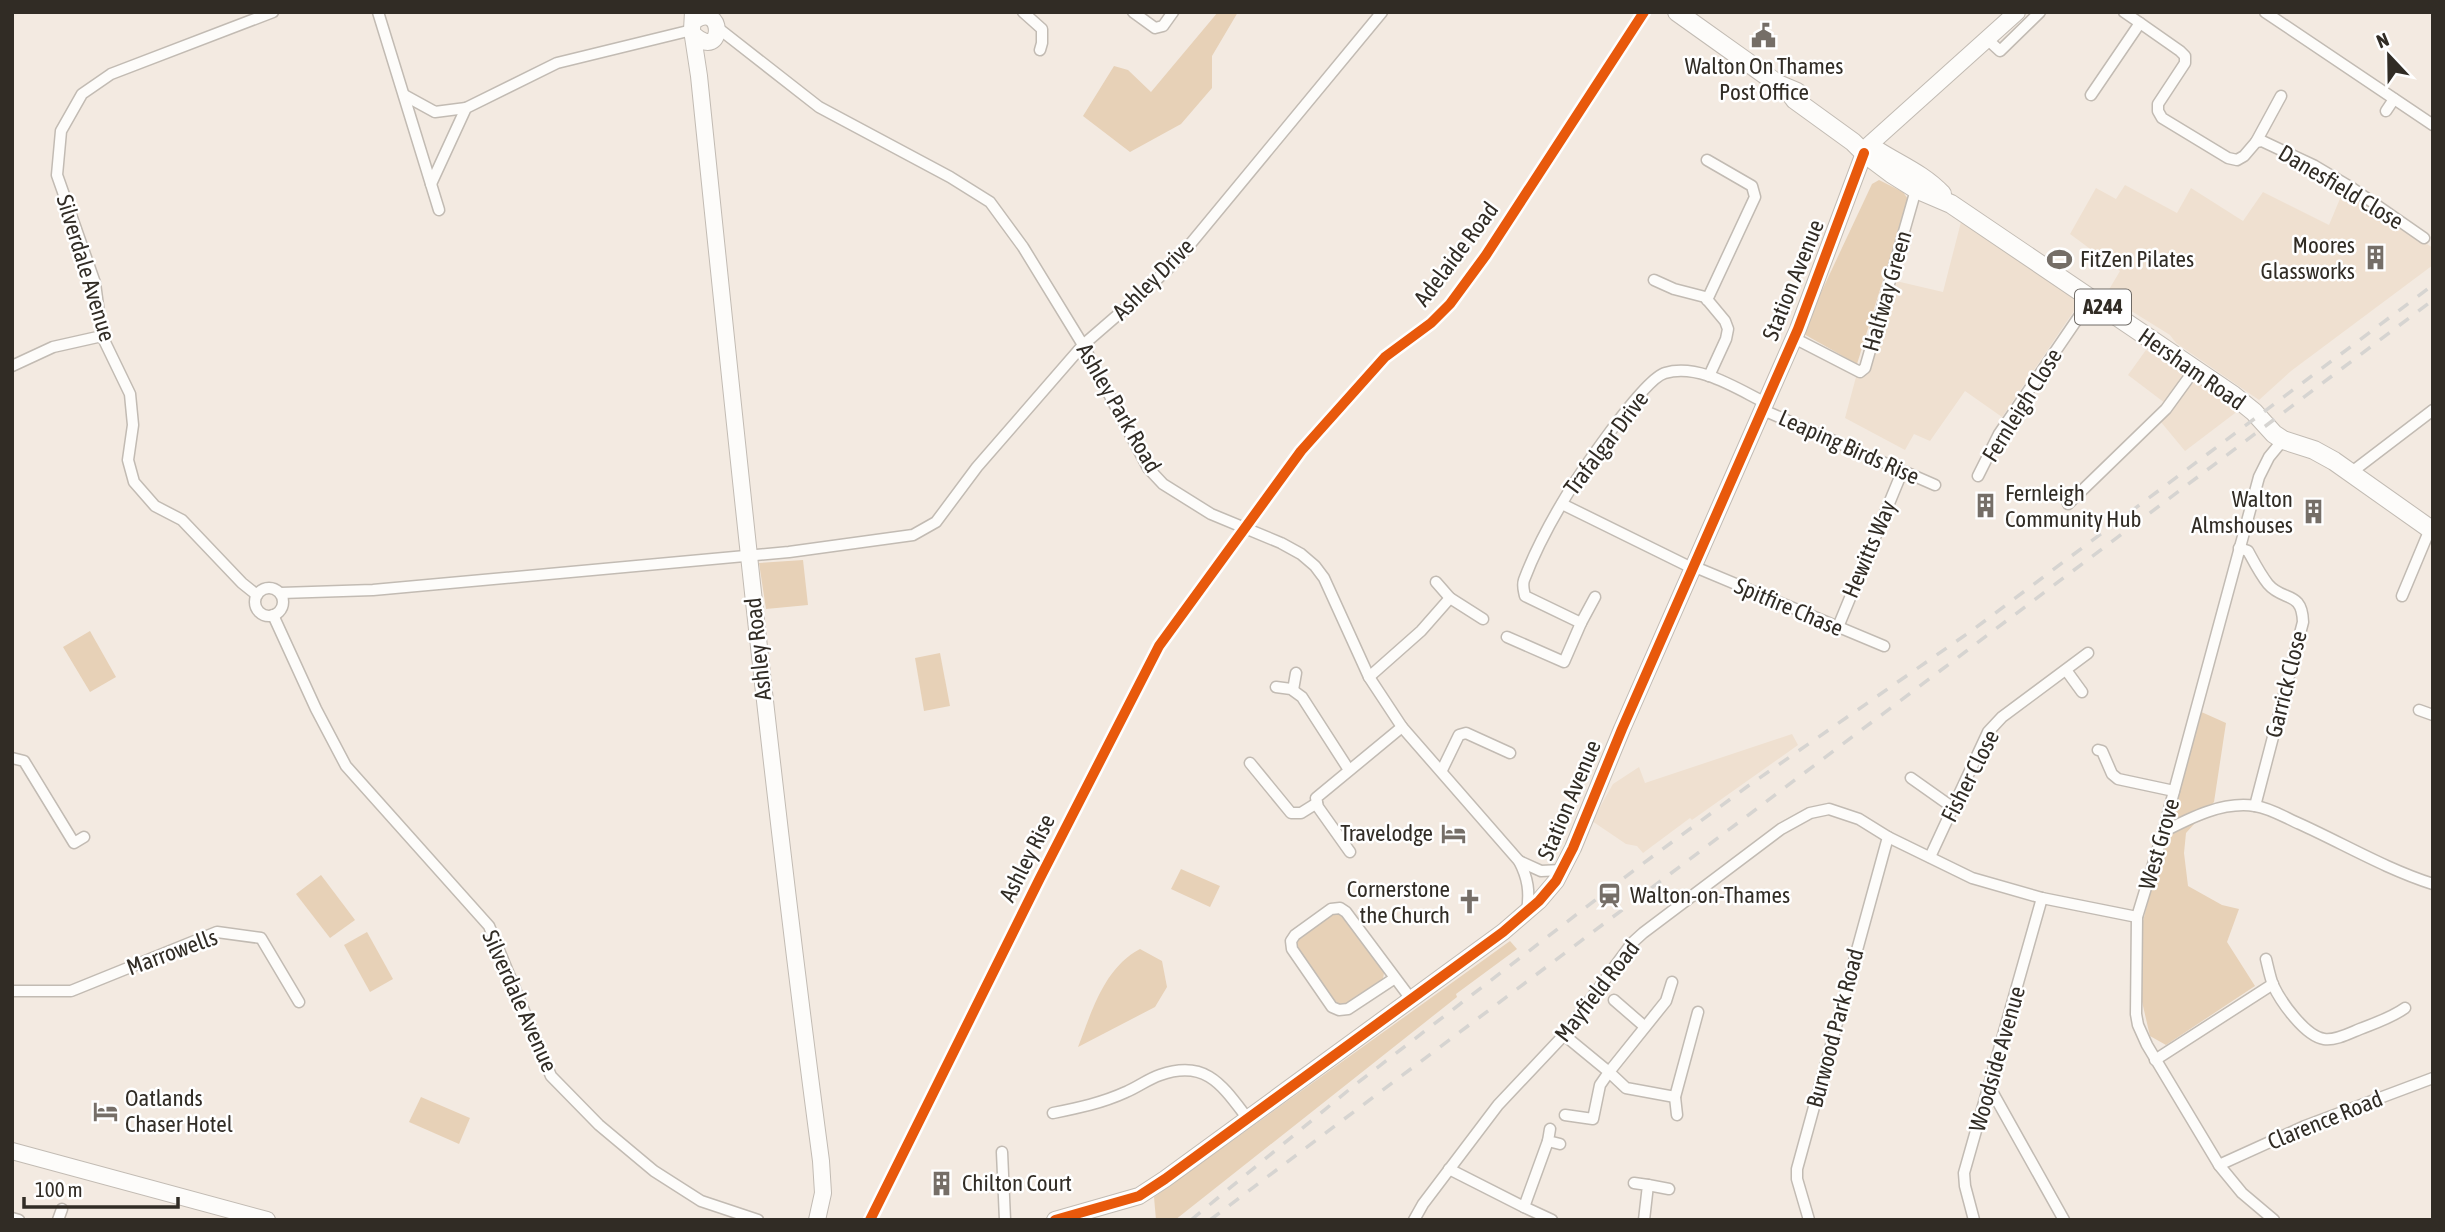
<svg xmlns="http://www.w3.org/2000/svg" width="2445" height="1232" viewBox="0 0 2445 1232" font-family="'Asap Condensed',sans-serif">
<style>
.built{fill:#efe0d0}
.green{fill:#e7d1b7}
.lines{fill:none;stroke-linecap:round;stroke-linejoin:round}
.street-casing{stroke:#c2bbb3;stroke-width:13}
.secondary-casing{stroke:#c2bbb3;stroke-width:18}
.primary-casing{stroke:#c2bbb3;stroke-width:20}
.street{stroke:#fdfcfa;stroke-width:10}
.secondary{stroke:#fdfcfa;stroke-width:16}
.primary{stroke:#fdfcfa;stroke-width:18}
.rail{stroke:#d6d4d1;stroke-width:3.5;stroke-dasharray:12 12;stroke-linecap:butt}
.cycleway-casing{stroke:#fff;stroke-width:15}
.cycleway{stroke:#e8590c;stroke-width:10}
.labels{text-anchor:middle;stroke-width:5;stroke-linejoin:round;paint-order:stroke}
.shield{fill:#fff;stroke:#6f6b66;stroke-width:2}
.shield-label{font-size:21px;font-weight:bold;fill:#312c25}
.poi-label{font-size:23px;fill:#312c25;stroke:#fff;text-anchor:start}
.street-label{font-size:23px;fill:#312c25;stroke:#fff}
</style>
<rect width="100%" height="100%" fill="#f3eae1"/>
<!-- built -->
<g class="built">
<polygon points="2125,185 2177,213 2191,188 2243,221 2263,192 2329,225 2344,189 2433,248 2433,265 2291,371 2259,400 2176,343 2170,335 2133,312 2104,298 2120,271 2070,234 2096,188 2116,199"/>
<polygon points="1961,222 2080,302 2002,417 1965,391 1930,441 1914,434 1905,450 1845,418 1856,377 1896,281 1943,292"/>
<polygon points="2146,350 2239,410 2185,451 2161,422 2165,403 2128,375"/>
<polygon points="1792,734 1798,745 1692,820 1690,818 1643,853 1637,846 1626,844 1592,821 1613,784 1639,767 1645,783"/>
</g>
<!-- green -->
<g class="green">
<polygon points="1218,12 1238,12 1212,56 1212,88 1181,124 1130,152 1083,116 1114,66 1128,70 1151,92"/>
<polygon points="1879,180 1903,192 1908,199 1857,364 1802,333 1872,184"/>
<polygon points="803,560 808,605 766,609 759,563"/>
<polygon points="90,631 116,677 90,692 63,647"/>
<polygon points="940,653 950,706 924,711 915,658"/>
<polygon points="2197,710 2226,723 2214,802 2186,833 2184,853 2188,886 2222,905 2239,909 2227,942 2255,986 2166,1045 2150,1036 2140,993 2143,921"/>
<polygon points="1181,869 1220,886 1210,907 1171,889"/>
<polygon points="321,875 355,920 330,938 296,894"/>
<polygon points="1340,911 1381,963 1384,973 1383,979 1347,1007 1338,1006 1295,946 1295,939 1334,912"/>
<polygon points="367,932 393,979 370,992 344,945"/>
<polygon points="1510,941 1517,949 1456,994 1457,997 1175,1220 1156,1220 1154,1197"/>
<path d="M1140,949L1162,961L1167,987L1155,1007L1078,1047C1092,1011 1104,968 1140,949Z"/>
<polygon points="421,1097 470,1118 459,1144 409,1122"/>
</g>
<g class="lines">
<defs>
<g id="street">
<polyline points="378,12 439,210"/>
<polyline points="1023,12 1042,29 1042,43 1040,50"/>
<polyline points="1133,12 1155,28 1163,26 1173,12"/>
<polyline points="2265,12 2433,125"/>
<polyline points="2140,23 2180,51 2185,56 2185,63 2158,104 2158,111 2162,118 2228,158 2237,160 2244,156 2256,142 2262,141 2315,166 2352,188 2424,238"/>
<path d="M718,28L819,107L950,177L990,202L1023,247L1083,345L1148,468L1163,484L1211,514L1281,543L1301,554L1315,566L1324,578L1369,677L1402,727L1519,861C1528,878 1530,892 1527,911"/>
<polyline points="1987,39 2000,51 2040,12"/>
<polyline points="404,95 435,112 466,108"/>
<polyline points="2091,95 2140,23 2124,12"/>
<polyline points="2386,111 2394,99"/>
<polyline points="2256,142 2281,96"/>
<polyline points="1707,160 1752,186 1755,197 1707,300"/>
<polyline points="431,184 466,108 557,63 692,30"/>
<polyline points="1654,280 1674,289 1705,297 1725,321 1728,329 1726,339 1709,376"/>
<polyline points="1794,338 1860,372 1865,368 1917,186"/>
<polyline points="12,366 53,347 102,336"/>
<polyline points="1763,410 1935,485"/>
<polyline points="2353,475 2357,468 2433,410"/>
<polyline points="1978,476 1999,434 2091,299"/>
<polyline points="1562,504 1694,569"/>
<polyline points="2068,504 2166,409 2195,369"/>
<path d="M2239,548L2248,551C2254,562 2260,574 2268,584C2283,602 2302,590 2303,622L2255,806"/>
<polyline points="1695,567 1884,646"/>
<polyline points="1436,582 1450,598 1483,619"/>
<circle cx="269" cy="602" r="14"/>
<polyline points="281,593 373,590 789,552 913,535 936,522 977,467 1083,345 1143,293 1178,259 1382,12"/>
<polyline points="257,595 242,583 182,520 155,506 134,482 128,460 133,425 130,394 102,336 95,283 57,175 61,131 82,94 111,74 273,12"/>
<polyline points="2402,596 2430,529"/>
<polyline points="273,615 316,709 346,766 489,926 551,1076 599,1125 654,1171 701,1201 758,1220"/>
<polyline points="1581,623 1595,597"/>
<polyline points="1838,627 1902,472"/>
<path d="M1507,637L1564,662L1581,623L1525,596C1524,591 1522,586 1524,580C1533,556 1549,525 1562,503C1576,479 1643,379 1665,373C1699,363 1737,389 1766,403"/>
<polyline points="2066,670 2082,692"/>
<polyline points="1369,677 1421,631 1450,598"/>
<polyline points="1276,687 1291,689 1302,697 1349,770"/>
<polyline points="1293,690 1296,673"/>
<polyline points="2419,710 2433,715"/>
<polyline points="2098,750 2102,751 2112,774 2118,779 2174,791"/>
<polyline points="12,758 24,761 74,843 84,837"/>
<polyline points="1250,763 1291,813 1301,813 1317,803"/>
<polyline points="1442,770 1459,735 1466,733 1510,753"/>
<polyline points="1911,778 1952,807"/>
<path d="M2163,832C2190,818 2223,801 2255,806C2270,808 2286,818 2300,824C2344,844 2386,869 2433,884"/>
<polyline points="1350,852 1318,807 1316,798 1402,727"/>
<polyline points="1930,857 1988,732 2002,717 2088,653"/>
<polyline points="1519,861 1541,871 1562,870"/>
<path d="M2266,959C2268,967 2270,977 2273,985C2281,1002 2305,1036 2324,1039C2335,1041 2350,1033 2360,1029C2375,1023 2391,1018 2405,1008"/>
<polyline points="1395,978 1348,1009 1339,1010 1332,1007 1292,949 1291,941 1295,935 1331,909 1340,908 1346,912 1411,999"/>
<polyline points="1672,982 1666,1001 1609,1072 1626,1088 1675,1097"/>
<polyline points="12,991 71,991 217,932 261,938 299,1002"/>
<polyline points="1614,1000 1644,1026"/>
<polyline points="1564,1035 1609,1072 1600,1085 1593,1119 1565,1115"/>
<polyline points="2155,1060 2273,984"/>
<polyline points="1989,1086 2064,1220"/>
<path d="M1053,1113C1078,1108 1102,1103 1126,1092C1138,1087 1148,1079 1160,1075C1206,1059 1222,1085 1248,1119"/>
<polyline points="1677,1115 1675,1097 1698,1012"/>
<polyline points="1550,1129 1548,1141 1560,1144"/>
<polyline points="1002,1152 1005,1220"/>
<polyline points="2219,1165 2305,1126 2433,1078"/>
<polyline points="1449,1169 1524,1207 1548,1141"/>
<polyline points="1634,1183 1648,1185 1644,1220"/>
<polyline points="1648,1185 1669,1189"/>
<polyline points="1524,1207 1552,1220"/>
<polyline points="12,1218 19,1220"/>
<polyline points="58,1220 62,1209"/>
<polyline points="870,1220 1040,878 1159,646 1301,451 1385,357 1431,323 1450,304 1486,255 1644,12"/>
<polyline points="1414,1220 1423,1204 1498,1105 1564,1035 1632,943 1643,933 1781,829 1810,813 1829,809 1859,819 1888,837 1972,878 2042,898 2137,917"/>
<polyline points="1809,1220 1797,1179 1797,1169 1888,837"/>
<polyline points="1974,1220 1965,1186 1964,1173 2042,898"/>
<polyline points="2274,1220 2242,1193 2219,1165 2147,1045 2138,1025 2136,1014 2137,917 2163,832 2259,477 2269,457 2283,440"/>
</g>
<g id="secondary">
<path d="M693,12L692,30L699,76C736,438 773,800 821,1161L823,1193L817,1220"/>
<path d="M694,21C724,0 725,62 694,35"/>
<polyline points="1869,145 2017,12"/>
<polyline points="12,1151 267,1220"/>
<polyline points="1055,1220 1139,1196 1165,1179 1503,932 1539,901 1556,881 1573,848 1622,729 1798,329 1864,153"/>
</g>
<g id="primary">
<polyline points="1677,12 1778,84 1797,92"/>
<polyline points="1787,89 1795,100 1853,142 1864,153 1892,174 1916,189 1951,204 2233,395 2254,412 2274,434 2283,440 2314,450 2334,461 2433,531"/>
<path d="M1878,151C1900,165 1923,174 1942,194"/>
</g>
</defs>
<!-- street casing -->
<use href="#street" class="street-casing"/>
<!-- secondary casing -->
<use href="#secondary" class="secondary-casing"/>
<!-- primary casing -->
<use href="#primary" class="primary-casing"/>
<!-- street -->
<use href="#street" class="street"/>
<!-- secondary -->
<use href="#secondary" class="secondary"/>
<!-- primary -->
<use href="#primary" class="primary"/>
<!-- rail -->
<g class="rail">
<polyline points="1191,1220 1356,1084 1637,868 1748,786 1974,629 2433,285"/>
<polyline points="1210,1220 2433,300"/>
</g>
<defs>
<g id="cycleway">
<polyline points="870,1220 1040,878 1159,646 1301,451 1385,357 1431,323 1450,304 1486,255 1644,12"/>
<polyline points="1055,1220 1139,1196 1165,1179 1503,932 1539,901 1556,881 1573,848 1622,729 1798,329 1864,153"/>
</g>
</defs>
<!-- cycleway casing -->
<use href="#cycleway" class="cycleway-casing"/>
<!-- cycleway -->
<use href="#cycleway" class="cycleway"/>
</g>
<!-- icons -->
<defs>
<symbol id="civic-bare" viewBox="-9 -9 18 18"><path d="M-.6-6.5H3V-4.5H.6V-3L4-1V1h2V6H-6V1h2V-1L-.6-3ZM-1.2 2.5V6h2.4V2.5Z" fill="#756e67" stroke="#fff" stroke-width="2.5" paint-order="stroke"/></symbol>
<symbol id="building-bare" viewBox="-9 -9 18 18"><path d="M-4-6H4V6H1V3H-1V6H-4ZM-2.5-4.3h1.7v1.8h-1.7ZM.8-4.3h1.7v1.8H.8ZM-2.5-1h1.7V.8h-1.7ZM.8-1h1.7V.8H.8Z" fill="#756e67" stroke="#fff" stroke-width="2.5" paint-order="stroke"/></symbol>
<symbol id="stadium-bare" viewBox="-9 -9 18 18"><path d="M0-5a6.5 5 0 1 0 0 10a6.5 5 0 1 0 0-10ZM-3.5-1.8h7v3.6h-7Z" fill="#756e67" stroke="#fff" stroke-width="2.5" paint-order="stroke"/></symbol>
<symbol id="hotel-bare" viewBox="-9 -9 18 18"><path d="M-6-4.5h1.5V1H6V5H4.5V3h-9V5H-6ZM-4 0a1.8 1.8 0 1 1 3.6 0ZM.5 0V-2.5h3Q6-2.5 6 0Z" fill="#756e67" stroke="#fff" stroke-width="2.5" paint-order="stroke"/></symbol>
<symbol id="station-bare" viewBox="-9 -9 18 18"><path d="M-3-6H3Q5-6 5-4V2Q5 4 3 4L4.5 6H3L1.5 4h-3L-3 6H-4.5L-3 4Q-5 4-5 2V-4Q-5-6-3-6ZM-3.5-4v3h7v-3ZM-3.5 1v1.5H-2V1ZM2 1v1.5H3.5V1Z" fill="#756e67" stroke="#fff" stroke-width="2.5" paint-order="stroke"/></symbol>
<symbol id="church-bare" viewBox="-9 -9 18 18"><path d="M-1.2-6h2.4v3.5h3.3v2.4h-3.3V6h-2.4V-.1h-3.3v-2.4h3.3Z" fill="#756e67" stroke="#fff" stroke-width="2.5" paint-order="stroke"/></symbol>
</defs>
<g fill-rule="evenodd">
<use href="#civic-bare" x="1746" y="18" width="35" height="35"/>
<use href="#building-bare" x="2358" y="240" width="35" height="35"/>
<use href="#stadium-bare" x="2042" y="242" width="35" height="35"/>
<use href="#building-bare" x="1968" y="488" width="35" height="35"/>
<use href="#building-bare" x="2296" y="494" width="35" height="35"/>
<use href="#hotel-bare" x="1436" y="816" width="35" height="35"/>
<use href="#station-bare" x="1592" y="878" width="35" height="35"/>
<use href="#church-bare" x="1452" y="884" width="35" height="35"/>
<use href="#hotel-bare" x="88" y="1094" width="35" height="35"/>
<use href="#building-bare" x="924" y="1166" width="35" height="35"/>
</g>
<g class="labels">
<!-- shield labels -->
<rect class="shield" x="2075" y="289.5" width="56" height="35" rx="5"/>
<g class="shield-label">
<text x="2103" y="314">A244</text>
</g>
<!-- poi labels -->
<g class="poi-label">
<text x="1764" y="74" text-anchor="middle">Walton On Thames<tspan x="1764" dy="26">Post Office</tspan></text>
<text x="2355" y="253" text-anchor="end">Moores<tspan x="2355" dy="26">Glassworks</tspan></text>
<text x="2080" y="267">FitZen Pilates</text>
<text x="2005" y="501">Fernleigh<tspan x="2005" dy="26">Community Hub</tspan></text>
<text x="2293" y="507" text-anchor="end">Walton<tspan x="2293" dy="26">Almshouses</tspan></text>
<text x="1433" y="841" text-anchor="end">Travelodge</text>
<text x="1450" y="897" text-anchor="end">Cornerstone<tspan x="1450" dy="26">the Church</tspan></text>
<text x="1630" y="903">Walton-on-Thames</text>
<text x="125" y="1106">Oatlands<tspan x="125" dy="26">Chaser Hotel</tspan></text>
<text x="962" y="1191">Chilton Court</text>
</g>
<!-- street labels -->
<g class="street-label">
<text transform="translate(2341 187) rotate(31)" y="8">Danesfield Close</text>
<text transform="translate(1456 254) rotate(-53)" y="8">Adelaide Road</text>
<text transform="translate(86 268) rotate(73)" y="8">Silverdale Avenue</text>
<text transform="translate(1153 279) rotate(-45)" y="8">Ashley Drive</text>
<text transform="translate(1793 280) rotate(-68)" y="8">Station Avenue</text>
<text transform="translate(1887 291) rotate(-74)" y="8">Halfway Green</text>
<text transform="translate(2192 369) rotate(35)" y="8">Hersham Road</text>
<text transform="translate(2022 405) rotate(-58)" y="8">Fernleigh Close</text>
<text transform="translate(1119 408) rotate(60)" y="8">Ashley Park Road</text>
<text transform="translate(1606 443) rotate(-53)" y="8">Trafalgar Drive</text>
<text transform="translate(1849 447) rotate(24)" y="8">Leaping Birds Rise</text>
<text transform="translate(1869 549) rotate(-67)" y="8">Hewitts Way</text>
<text transform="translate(1789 607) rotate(23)" y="8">Spitfire Chase</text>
<text transform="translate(758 649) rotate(-96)" y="8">Ashley Road</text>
<text transform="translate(2286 684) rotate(-76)" y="8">Garrick Close</text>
<text transform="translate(1970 776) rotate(-63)" y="8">Fisher Close</text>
<text transform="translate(1569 800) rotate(-67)" y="8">Station Avenue</text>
<text transform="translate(2159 844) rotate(-74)" y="8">West Grove</text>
<text transform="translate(1027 858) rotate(-63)" y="8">Ashley Rise</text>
<text transform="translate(172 952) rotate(-20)" y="8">Marrowells</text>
<text transform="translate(1597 991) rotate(-52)" y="8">Mayfield Road</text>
<text transform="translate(520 1001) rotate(66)" y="8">Silverdale Avenue</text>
<text transform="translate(1835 1028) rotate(-75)" y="8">Burwood Park Road</text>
<text transform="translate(1997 1059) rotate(-74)" y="8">Woodside Avenue</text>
<text transform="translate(2325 1120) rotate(-22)" y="8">Clarence Road</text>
</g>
</g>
<!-- border -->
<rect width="2445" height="1232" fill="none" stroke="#312c25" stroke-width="28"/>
<!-- north arrow -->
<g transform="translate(2389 56) rotate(338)" stroke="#ffffff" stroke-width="5" paint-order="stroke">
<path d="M0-5L12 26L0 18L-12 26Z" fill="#312c25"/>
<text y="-10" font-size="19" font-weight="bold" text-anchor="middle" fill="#312c25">N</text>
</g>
<!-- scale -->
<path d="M24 1197v10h154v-10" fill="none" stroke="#312c25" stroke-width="3.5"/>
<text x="35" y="1197" font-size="21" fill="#312c25" stroke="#ffffff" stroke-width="5" paint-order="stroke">100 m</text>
</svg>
